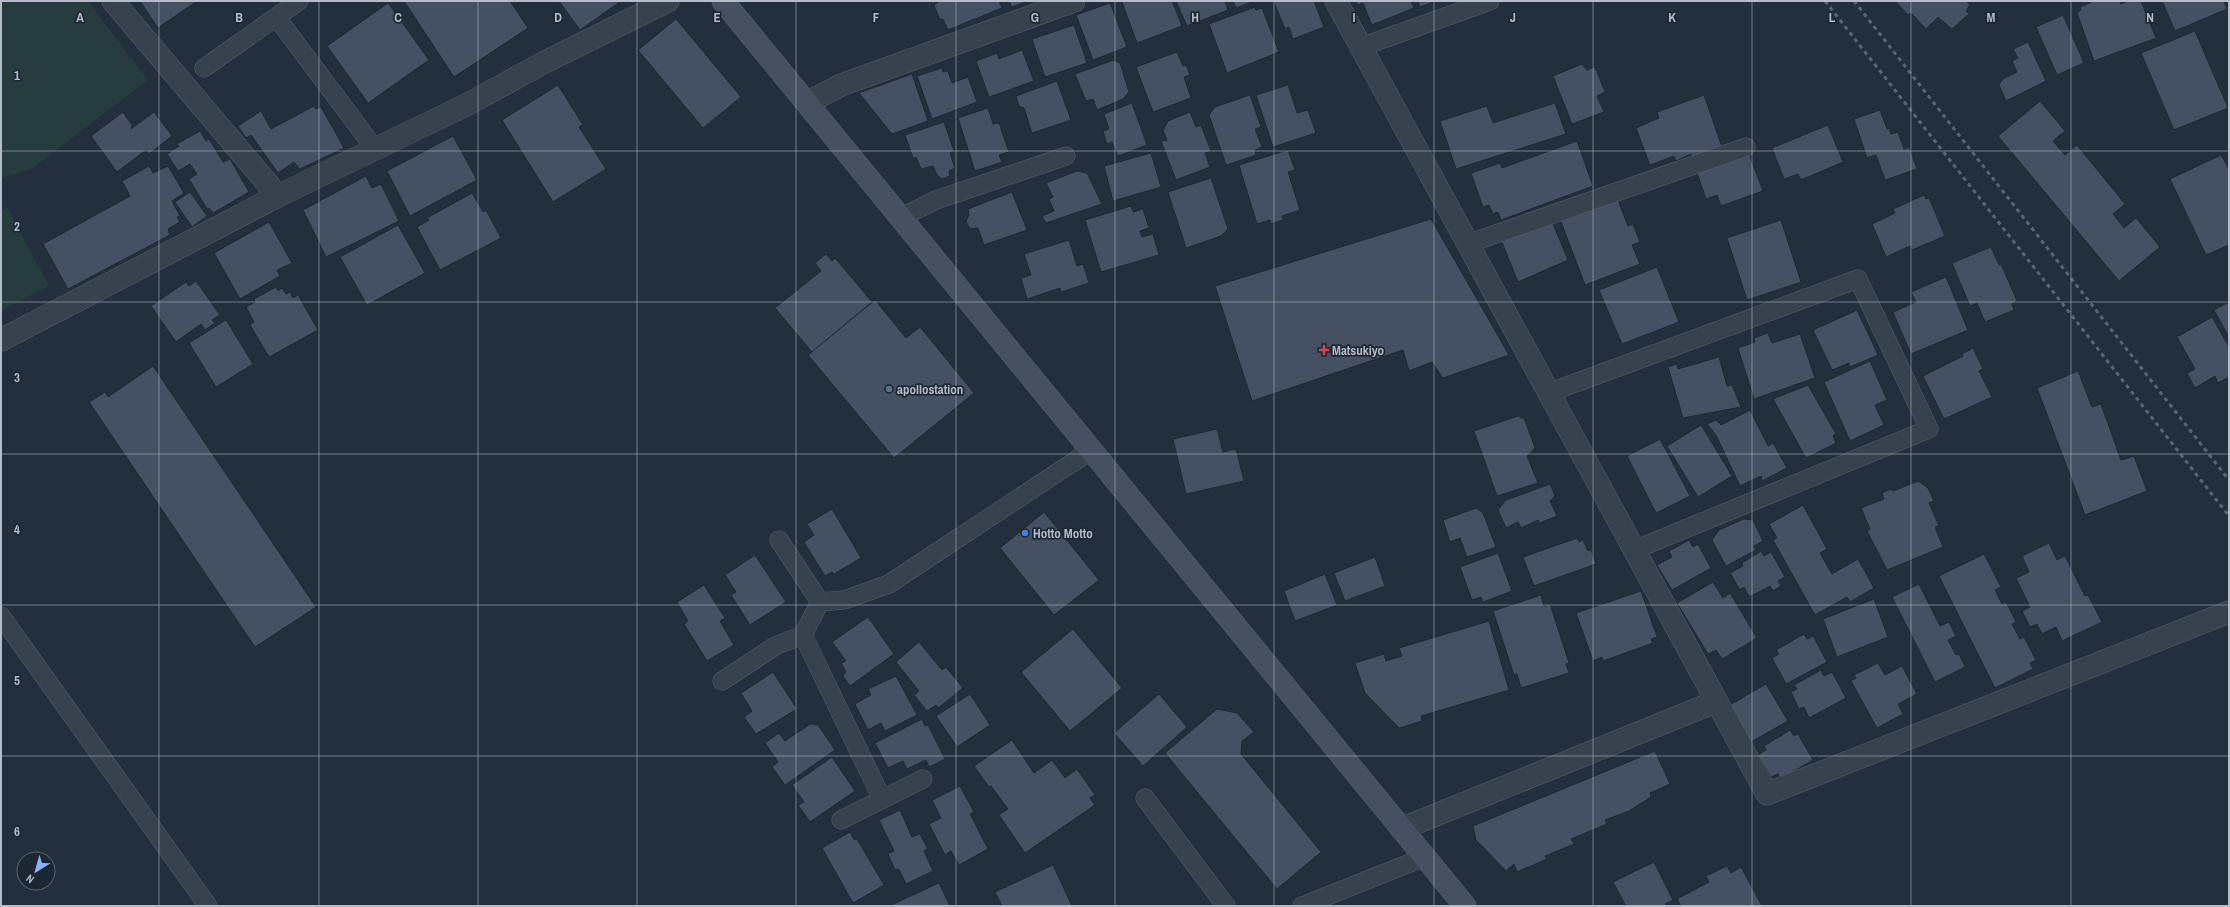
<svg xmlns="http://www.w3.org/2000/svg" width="2230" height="907" viewBox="0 0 2230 907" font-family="'Archivo Narrow',sans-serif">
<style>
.green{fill:#263c3f}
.building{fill:#455162;stroke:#1f2835}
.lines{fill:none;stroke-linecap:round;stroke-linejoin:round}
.lane-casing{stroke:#565f6c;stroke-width:19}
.street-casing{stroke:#565f6c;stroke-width:23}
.secondary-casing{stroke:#565f6c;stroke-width:23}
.lane{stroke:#38414e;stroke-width:18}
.street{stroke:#38414e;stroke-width:22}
.secondary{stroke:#465061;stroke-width:22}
.rail{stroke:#5a6575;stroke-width:3;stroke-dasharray:4 4;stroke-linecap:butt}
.grid{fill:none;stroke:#b4bcc9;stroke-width:1;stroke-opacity:0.55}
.health-dot{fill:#e0444e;stroke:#1d2633;stroke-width:1.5}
.service-dot{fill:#5c6f8a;stroke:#1d2633;stroke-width:1.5}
.shop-dot{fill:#3f7fe0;stroke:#1d2633;stroke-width:1.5}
.labels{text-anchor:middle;stroke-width:3.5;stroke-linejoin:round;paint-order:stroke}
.poi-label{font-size:13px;font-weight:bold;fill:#b4bcc9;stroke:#1d2633;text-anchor:start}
.grid-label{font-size:13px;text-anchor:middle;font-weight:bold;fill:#b4bcc9;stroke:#1d2633;stroke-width:3.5;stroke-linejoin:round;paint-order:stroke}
</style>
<rect width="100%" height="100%" fill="#242f3e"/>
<!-- green -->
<g class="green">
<polygon points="1,1 88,1 148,80 30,170 1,178"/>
<polygon points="7,207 49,286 1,311 1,211"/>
</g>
<!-- building -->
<g class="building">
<polygon points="140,1 197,1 158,28"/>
<polygon points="404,1 510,1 528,28 454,77"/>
<polygon points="559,1 621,1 580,30"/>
<polygon points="940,1 999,1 1002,8 948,30 943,19 940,20 934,5"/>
<polygon points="1009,1 1028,1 1012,7"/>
<polygon points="1125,1 1172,1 1182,26 1137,43 1122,2"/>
<polygon points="1176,1 1225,1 1228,10 1187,26"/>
<polygon points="1233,1 1254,1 1236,8"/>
<polygon points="1277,1 1314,1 1324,27 1293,39 1289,27 1285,29 1274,2"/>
<polygon points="1356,1 1411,1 1414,8 1372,25 1363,3 1358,5"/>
<polygon points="1418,1 1436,1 1420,7"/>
<polygon points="1895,1 1966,1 1970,5 1966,11 1969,14 1952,29 1938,17 1926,29 1911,13 1908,15"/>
<polygon points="2094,1 2120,1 2121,4 2128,1 2141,1 2156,38 2094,61 2077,13 2081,10 2080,7"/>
<polygon points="2162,1 2224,1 2227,9 2175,31"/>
<polygon points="388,3 429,60 368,103 327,46"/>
<polygon points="1110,3 1127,47 1093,60 1076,15"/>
<polygon points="1255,7 1256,10 1262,8 1279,52 1227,73 1209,24"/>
<polygon points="2063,15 2084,63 2057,75 2036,27"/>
<polygon points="676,19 741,97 703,128 638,50"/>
<polygon points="1074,25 1087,63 1045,77 1032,39"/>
<polygon points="2195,31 2228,108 2174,130 2141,53"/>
<polygon points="2028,42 2046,81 2006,101 1999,85 2003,79 2017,72 2012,61 2018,58 2013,49"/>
<polygon points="1022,50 1034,81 989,97 976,61 997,53 999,59"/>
<polygon points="1177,52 1183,66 1186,65 1190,75 1184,77 1191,98 1153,112 1136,67"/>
<polygon points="1114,60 1120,63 1129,92 1123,99 1097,110 1093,99 1086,101 1075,74"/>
<polygon points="1582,64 1587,70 1595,67 1605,92 1597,96 1604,112 1572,124 1553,76"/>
<polygon points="942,68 943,72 948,71 952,83 968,77 977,102 932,119 917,76"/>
<polygon points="912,74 928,121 892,134 859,93"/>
<polygon points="1057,81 1071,120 1032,133 1024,108 1019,106 1016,96"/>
<polygon points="558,85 583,125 579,127 606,169 553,202 502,120"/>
<polygon points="1288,85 1297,113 1308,110 1316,133 1273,147 1256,95"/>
<polygon points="1250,95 1261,127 1255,129 1262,147 1255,150 1256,155 1226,165 1209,115 1215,107"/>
<polygon points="1704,95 1722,147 1692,159 1691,154 1676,161 1674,156 1650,165 1636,128 1659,118 1657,112"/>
<polygon points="2040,101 2065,131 2053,141 2065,155 2077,145 2125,204 2113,214 2124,228 2136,218 2160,247 2119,281 1998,136"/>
<polygon points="1132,103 1147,145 1118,156 1112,142 1107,144 1103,131 1109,129 1104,114"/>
<polygon points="1555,103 1566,134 1456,169 1440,121 1487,106 1493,123"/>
<polygon points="314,106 316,109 321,107 344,148 300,169 294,162 278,173 251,135 246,138 238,126 261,111 271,129"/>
<polygon points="988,108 993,124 999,123 1009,152 999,155 1002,162 975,171 958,118"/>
<polygon points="1880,110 1887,129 1889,128 1891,134 1898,132 1904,149 1909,147 1917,169 1885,180 1876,155 1867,158 1854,119"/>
<polygon points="123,112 132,125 131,129 154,112 172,136 149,154 146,150 117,172 91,136"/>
<polygon points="1190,112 1196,127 1201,125 1211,151 1205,153 1210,167 1176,180 1161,141 1167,140 1163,131 1168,121"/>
<polygon points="944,122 954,151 950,153 955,168 949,171 950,176 942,179 937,175 933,166 921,169 916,157 913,158 905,135"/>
<polygon points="1828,125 1843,162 1801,180 1798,174 1784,179 1772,148"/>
<polygon points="200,131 206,141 209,139 223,162 230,159 249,192 213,213 209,208 207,209 189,179 197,174 190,164 178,171 167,154 179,146 177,144"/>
<polygon points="453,136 477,180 410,216 387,171"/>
<polygon points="1577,141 1593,186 1501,220 1498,212 1493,214 1489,205 1483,207 1471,173 1500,163 1502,168"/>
<polygon points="1288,150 1295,170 1288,172 1300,210 1282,216 1283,220 1271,224 1270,220 1257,224 1239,165"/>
<polygon points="1151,153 1161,187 1113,201 1104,166"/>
<polygon points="1749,154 1763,191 1721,206 1717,195 1706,199 1697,173"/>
<polygon points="2221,155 2229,169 2229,245 2206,255 2170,179"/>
<polygon points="149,166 153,173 168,166 184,193 172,201 180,216 177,217 180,222 168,229 170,235 68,289 43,244 130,196 122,181"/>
<polygon points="1077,171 1087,173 1102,204 1046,223 1042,216 1054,211 1049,199 1053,197 1046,183"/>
<polygon points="366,176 372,188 381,184 399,221 326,257 303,210"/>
<polygon points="1211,178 1228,229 1221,236 1186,248 1168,192"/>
<polygon points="190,192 207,216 192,227 175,202"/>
<polygon points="1012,192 1027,230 984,245 978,228 970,229 966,221 969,215 968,209"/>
<polygon points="472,193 483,212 486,210 501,238 440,270 417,227 429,220 427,218"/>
<polygon points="1924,195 1926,199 1929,198 1945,236 1912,250 1910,246 1886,257 1872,224 1895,213 1893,209"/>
<polygon points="1617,198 1628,226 1633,224 1640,242 1632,245 1640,264 1585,285 1560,219"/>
<polygon points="1131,206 1133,212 1143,209 1149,228 1140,231 1142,237 1153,234 1159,255 1101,272 1085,220"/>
<polygon points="1431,219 1509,355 1443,378 1432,362 1409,371 1403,350 1252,401 1215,286"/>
<polygon points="1551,219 1568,260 1518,282 1501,240"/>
<polygon points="1781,220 1801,282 1747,300 1727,238"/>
<polygon points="269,222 292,263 277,270 280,276 240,299 214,253"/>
<polygon points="398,225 425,273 367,305 340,257"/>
<polygon points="1069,240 1077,266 1083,264 1089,283 1061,292 1060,288 1027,299 1021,278 1031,275 1024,254"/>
<polygon points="1991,247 1999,265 2001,264 2017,301 2012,304 2014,310 1985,322 1977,303 1970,306 1952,263"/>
<polygon points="826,254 832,261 835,258 872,302 812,352 775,308 821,271 815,263"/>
<polygon points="1657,267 1679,322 1622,344 1599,290"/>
<polygon points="1946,277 1968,330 1911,354 1893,312 1916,302 1911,292"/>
<polygon points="196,281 220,315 212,320 215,323 205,330 201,324 176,342 151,306 186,282 189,286"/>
<polygon points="276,287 278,291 282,288 286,294 290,292 293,298 298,295 318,330 269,357 250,325 254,322 246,307 255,302 254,299"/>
<polygon points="875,300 906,338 920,327 974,393 894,458 808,355"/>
<polygon points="2229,302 2229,337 2214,310"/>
<polygon points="1857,310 1878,355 1850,367 1849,363 1832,370 1813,330"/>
<polygon points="2212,317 2229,347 2229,377 2218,383 2215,376 2195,388 2187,373 2195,369 2177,337"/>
<polygon points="226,320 253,364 216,387 189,343"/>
<polygon points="1768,333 1772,343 1800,334 1815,378 1754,399 1738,348 1755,342 1754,338"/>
<polygon points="1973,348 1983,369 1979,371 1992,397 1944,419 1923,376 1963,356 1962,354"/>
<polygon points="1719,357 1727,386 1732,385 1741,407 1683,418 1668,367 1677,364 1678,369"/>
<polygon points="1870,361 1887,400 1875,405 1884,425 1850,441 1824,382"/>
<polygon points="153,366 316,607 255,647 89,402 105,392 108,397"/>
<polygon points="2078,371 2092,407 2101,404 2121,460 2134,456 2147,491 2085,515 2037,388"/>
<polygon points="1808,385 1836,434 1833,436 1836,443 1806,458 1773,399"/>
<polygon points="1750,410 1768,446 1773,443 1787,468 1762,481 1761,476 1740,486 1716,435 1707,424 1716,420 1721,425"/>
<polygon points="1518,416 1525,420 1535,448 1527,456 1538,483 1497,496 1474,431"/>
<polygon points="1701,425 1732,476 1698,497 1667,446"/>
<polygon points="1217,429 1223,452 1236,449 1244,481 1186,494 1173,439"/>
<polygon points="1660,439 1690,496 1656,513 1627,456"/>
<polygon points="1918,481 1928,488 1934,501 1929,503 1939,526 1935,527 1943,547 1887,570 1867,531 1870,529 1861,508 1884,499 1882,493 1891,489 1893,491"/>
<polygon points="1550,484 1555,496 1550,501 1557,516 1540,523 1538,520 1521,528 1518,522 1506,528 1498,510 1506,500"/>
<polygon points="1803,505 1827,549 1820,553 1832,574 1858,559 1874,588 1850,602 1847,597 1815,615 1773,540 1777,538 1769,524"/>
<polygon points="1476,508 1483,513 1496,547 1467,557 1460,538 1450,542 1443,520"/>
<polygon points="832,509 861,558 834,574 832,572 825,576 804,542 814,535 807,524"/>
<polygon points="1044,512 1099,580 1054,615 1000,548"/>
<polygon points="1744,519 1753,520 1763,541 1754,546 1756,550 1726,566 1712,540 1719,530"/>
<polygon points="1577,538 1579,542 1583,540 1588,551 1591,550 1596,564 1534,586 1523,557"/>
<polygon points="1689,540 1693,547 1698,544 1711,568 1672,590 1657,565 1672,557 1669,551"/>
<polygon points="2049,543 2057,560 2065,556 2085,596 2088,595 2102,622 2062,641 2056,627 2042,634 2037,624 2030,627 2022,611 2030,607 2016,578 2029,572 2022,556"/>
<polygon points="1761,551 1764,556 1771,552 1785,577 1778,581 1781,586 1773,591 1770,586 1749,597 1744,587 1740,590 1730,573 1743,566 1742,563"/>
<polygon points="1498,553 1512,591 1483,602 1481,597 1472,600 1460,567"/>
<polygon points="1984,554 2001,587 1995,590 2002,604 2006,602 2016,622 2012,624 2020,639 2024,637 2036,660 2030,663 2033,669 1995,688 1939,576"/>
<polygon points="755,555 786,602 750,625 731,595 736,592 725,575"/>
<polygon points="1375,557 1385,586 1345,601 1334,573"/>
<polygon points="1325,574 1337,605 1295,621 1284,591"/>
<polygon points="1713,582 1723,598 1730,593 1757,638 1722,659 1716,650 1708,654 1677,603"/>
<polygon points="1919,584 1940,626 1949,622 1956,636 1948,640 1956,655 1959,654 1965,667 1935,682 1892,597"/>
<polygon points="704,585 725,618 720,621 734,645 707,661 684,624 688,621 677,602"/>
<polygon points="1641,591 1657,637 1651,639 1653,643 1603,661 1602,657 1593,661 1576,613"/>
<polygon points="1541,595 1544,606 1550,604 1569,663 1566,664 1569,673 1521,688 1517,674 1514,675 1493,611"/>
<polygon points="1874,599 1888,637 1837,657 1823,619"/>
<polygon points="868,617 894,654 850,686 843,676 846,672 841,663 846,661 832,642"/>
<polygon points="1489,621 1509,690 1421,716 1422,721 1399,728 1365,693 1355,663 1384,654 1386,661 1402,656 1399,648"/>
<polygon points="1073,629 1122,688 1070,731 1021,672"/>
<polygon points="1804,634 1807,639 1813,636 1827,662 1786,684 1772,658 1779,654 1776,650"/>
<polygon points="919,642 942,670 946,667 963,688 938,708 936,705 927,711 914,695 919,691 896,662"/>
<polygon points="1878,663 1885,675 1902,666 1917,694 1898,704 1903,714 1877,728 1851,681 1856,678 1854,675"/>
<polygon points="1821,670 1824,676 1832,672 1846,698 1809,718 1804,707 1799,709 1791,692 1797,689 1794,685"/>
<polygon points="773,672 797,709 756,734 744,717 752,711 741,693"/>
<polygon points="896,676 917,715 885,731 881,723 868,730 855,704 871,695 868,689"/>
<polygon points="1766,684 1788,721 1751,742 1730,705"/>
<polygon points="970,694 990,725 957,747 936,716"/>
<polygon points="1159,694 1187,727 1143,766 1114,733"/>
<polygon points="1217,709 1237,713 1254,732 1242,741 1241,754 1321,852 1277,889 1165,753"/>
<polygon points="922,719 925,726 928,725 945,759 929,767 926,760 907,769 903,761 888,768 875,743"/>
<polygon points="810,724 818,725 835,750 785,785 772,767 778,762 765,743 779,733 785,741"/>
<polygon points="1790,730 1794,736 1798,734 1813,760 1781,779 1778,774 1771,777 1758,755 1766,750 1764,746"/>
<polygon points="1012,740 1034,773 1052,760 1065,778 1077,769 1095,795 1090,798 1095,805 1025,853 999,815 1008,809 991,786 989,787 974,766"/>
<polygon points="1655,751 1670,784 1650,793 1651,797 1629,811 1605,820 1607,824 1571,839 1574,844 1545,856 1547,859 1517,872 1514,864 1506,871 1476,840 1473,826"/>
<polygon points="832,757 855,791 810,822 798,805 804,802 792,785"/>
<polygon points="960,786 974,812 970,814 988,849 959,865 951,851 945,855 929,824 941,818 932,800"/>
<polygon points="900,810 912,837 920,834 928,849 924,851 933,871 906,884 899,869 895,870 888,854 894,851 879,820"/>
<polygon points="850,832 854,840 857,839 884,885 853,903 822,848"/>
<polygon points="1654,862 1673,900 1665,904 1667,906 1626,906 1613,882"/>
<polygon points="1053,865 1072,906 1002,906 995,892"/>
<polygon points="1727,866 1731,873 1741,867 1762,906 1681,906 1677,899 1709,882 1706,876"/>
<polygon points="939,883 950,906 889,906"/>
</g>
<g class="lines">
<defs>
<g id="lane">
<polyline points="277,18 375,149"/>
<polyline points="1361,47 1490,1"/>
<polyline points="204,68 299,1"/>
<polyline points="900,218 936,200 1066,156"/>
<polyline points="1467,244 1746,147"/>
<polyline points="1548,393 1858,279 1929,429 1634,550"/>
<polyline points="779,540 820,602"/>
<polyline points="1,616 208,906"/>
<polyline points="722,681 775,646 803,635"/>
<polyline points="1145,798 1226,906"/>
<polyline points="882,799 803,635 820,602 844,600 889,584 1090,451"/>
<polyline points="841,820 923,779"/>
<polyline points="1302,906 1425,857"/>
</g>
<g id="street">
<polyline points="113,1 278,196"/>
<polyline points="1336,1 1767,794 2229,612"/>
<polyline points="807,103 841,85 1074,1"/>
<polyline points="1,340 278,196 466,105 545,62 668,1"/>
<polyline points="1401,829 1715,702"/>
</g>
<polyline id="secondary" points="723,1 1465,906"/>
</defs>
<!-- lane casing -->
<use href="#lane" class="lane-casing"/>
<!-- street casing -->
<use href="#street" class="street-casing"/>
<!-- secondary casing -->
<use href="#secondary" class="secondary-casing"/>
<!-- lane -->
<use href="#lane" class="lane"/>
<!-- street -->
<use href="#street" class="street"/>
<!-- secondary -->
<use href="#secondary" class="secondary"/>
<!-- rail -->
<g class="rail">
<polyline points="1825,1 2229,516"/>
<polyline points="1854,1 2229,480"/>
</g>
</g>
<!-- grid -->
<path class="grid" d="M159,1V906M319,1V906M478,1V906M637,1V906M796,1V906M956,1V906M1115,1V906M1274,1V906M1434,1V906M1593,1V906M1752,1V906M1911,1V906M2071,1V906M1,151H2229M1,302H2229M1,454H2229M1,605H2229M1,756H2229"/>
<!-- markers -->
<path class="health-dot" d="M1322 344h4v4h4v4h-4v4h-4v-4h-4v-4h4z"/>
<circle class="service-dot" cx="889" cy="389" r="4"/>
<circle class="shop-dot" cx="1025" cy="533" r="4"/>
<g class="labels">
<!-- poi labels -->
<g class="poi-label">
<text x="1332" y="355">Matsukiyo</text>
<text x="897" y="394">apollostation</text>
<text x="1033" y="538">Hotto Motto</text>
</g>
</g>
<g class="grid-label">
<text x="80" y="22">A</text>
<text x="239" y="22">B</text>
<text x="398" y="22">C</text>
<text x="558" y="22">D</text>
<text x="717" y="22">E</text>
<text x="876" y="22">F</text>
<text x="1035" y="22">G</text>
<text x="1195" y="22">H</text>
<text x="1354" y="22">I</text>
<text x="1513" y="22">J</text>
<text x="1672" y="22">K</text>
<text x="1832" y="22">L</text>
<text x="1991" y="22">M</text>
<text x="2150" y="22">N</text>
<text x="17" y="80">1</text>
<text x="17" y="231">2</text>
<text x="17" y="382">3</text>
<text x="17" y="534">4</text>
<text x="17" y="685">5</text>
<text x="17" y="836">6</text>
</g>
<!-- border -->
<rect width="2230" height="907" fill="none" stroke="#b4bcc9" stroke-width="4"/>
<!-- north arrow -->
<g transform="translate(36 871) rotate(217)"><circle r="19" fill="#1d2633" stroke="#59626f"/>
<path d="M0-3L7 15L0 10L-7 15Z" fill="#8ab4f8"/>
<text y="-6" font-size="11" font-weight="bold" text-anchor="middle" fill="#b4bcc9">N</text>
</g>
</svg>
